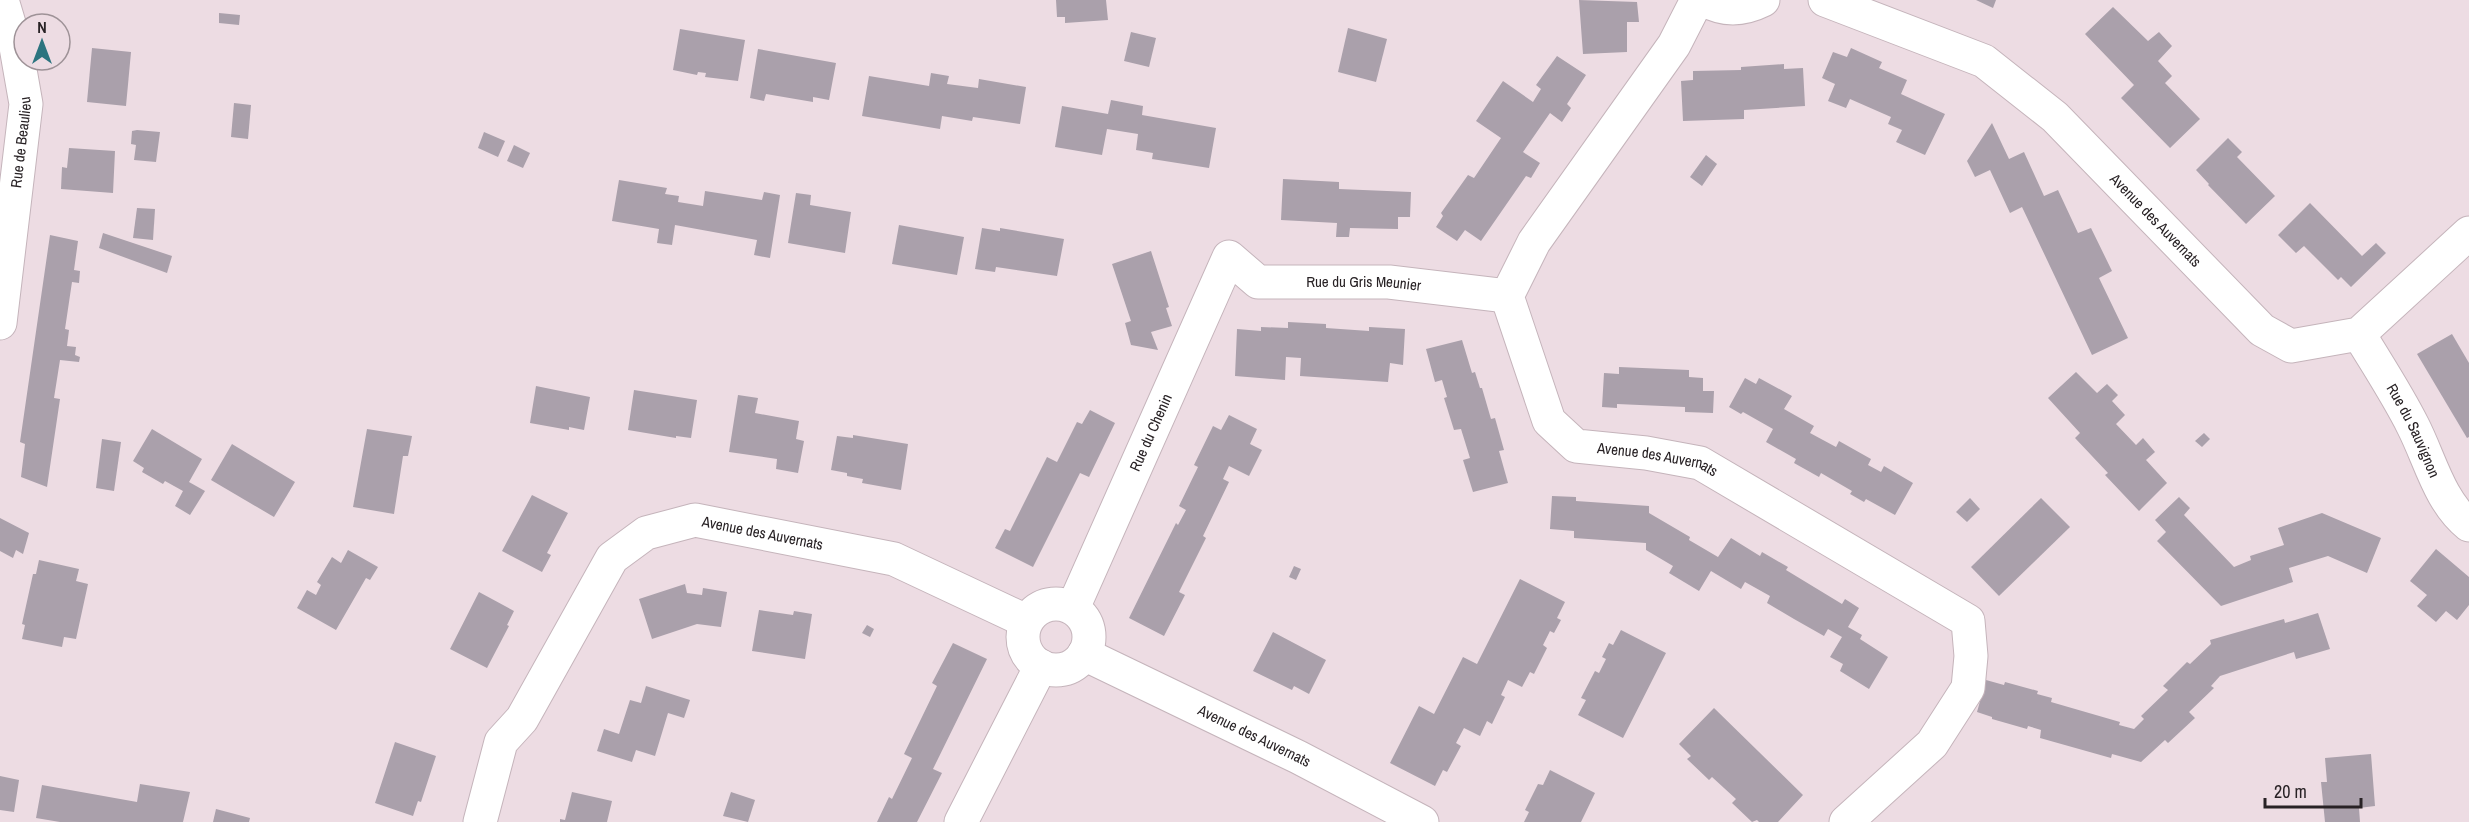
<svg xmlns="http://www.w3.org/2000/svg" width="2469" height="822" viewBox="0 0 2469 822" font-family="'Archivo Narrow',sans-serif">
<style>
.building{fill:#aaa0ab}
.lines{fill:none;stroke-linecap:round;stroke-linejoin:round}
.street-casing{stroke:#c5b4bb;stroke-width:35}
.secondary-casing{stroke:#c5b4bb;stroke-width:35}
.street{stroke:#fff;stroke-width:33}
.secondary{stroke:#fff;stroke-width:33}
.labels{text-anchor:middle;stroke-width:4.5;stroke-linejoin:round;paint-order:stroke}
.street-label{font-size:15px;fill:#282225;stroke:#eddce3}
</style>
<rect width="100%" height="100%" fill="#eddce3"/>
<!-- building -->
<g class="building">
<polygon points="1056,0 1106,0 1108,20 1065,23 1065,17 1057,17"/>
<polygon points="1579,0 1637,2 1639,22 1627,22 1627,52 1583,54"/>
<polygon points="1976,0 1996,0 1993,8"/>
<polygon points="2113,7 2148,41 2159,32 2172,46 2158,61 2172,76 2165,83 2200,119 2170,148 2121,98 2134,85 2085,34"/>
<polygon points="219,13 240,15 239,25 219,23"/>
<polygon points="1348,28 1387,39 1376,82 1338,72"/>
<polygon points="680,29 745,40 738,81 705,77 706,73 698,72 697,75 673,70"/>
<polygon points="1131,32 1156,38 1149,67 1124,61"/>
<polygon points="92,48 131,52 126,106 87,102"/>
<polygon points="1851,48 1882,62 1879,68 1907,80 1901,94 1945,114 1925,155 1896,142 1902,130 1888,124 1891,117 1850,99 1846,108 1828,101 1835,84 1822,78 1833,52 1847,57"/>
<polygon points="758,49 836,63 829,100 813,97 813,102 766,94 764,101 750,98"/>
<polygon points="1557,56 1586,75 1567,104 1571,108 1562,122 1550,113 1523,152 1540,163 1531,178 1526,176 1481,241 1465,230 1457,241 1436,227 1443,216 1441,213 1468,175 1474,178 1501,138 1476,121 1503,81 1533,102 1541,89 1536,85"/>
<polygon points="1784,64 1784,69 1803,68 1805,106 1744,110 1744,119 1683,121 1681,81 1693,80 1693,71 1741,70 1741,67"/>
<polygon points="931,73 949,76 947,84 978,88 979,79 1026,87 1020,124 973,117 972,121 942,116 940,129 862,116 869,76 929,86"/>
<polygon points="1111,100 1143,106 1142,115 1216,128 1209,168 1152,159 1153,153 1136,150 1138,134 1107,129 1102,155 1055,147 1062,106 1108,114"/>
<polygon points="234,103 251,105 248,139 231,137"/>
<polygon points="1992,123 2009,159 2024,152 2044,196 2058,190 2078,233 2091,228 2112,271 2099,278 2128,338 2092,355 2022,207 2010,213 1990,170 1975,177 1967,161"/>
<polygon points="137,130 160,132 156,162 134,160 136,145 131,144 132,131"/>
<polygon points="484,132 505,141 498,157 478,148"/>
<polygon points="2228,138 2242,152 2237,157 2275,196 2246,224 2208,185 2209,184 2196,170"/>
<polygon points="514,145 530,153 523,168 507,161"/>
<polygon points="69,148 115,151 113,193 61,189 62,167 67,168"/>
<polygon points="1706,155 1717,164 1702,186 1690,177"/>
<polygon points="1283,179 1339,182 1339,189 1411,192 1410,217 1398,217 1398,229 1350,228 1349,237 1336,237 1337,223 1281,220"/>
<polygon points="619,180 667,188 665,194 679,196 678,202 703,206 705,191 762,200 764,192 780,195 770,258 754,255 757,240 675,225 672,245 657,243 659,229 612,221"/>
<polygon points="796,193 811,195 810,205 851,212 845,253 788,243"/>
<polygon points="2310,203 2362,256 2376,243 2386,253 2351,287 2341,277 2338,280 2304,246 2296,253 2278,235"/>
<polygon points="137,208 155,209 153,240 133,238"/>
<polygon points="899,225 964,237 957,275 892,264"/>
<polygon points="982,228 1000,231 1000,228 1064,239 1057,276 996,267 995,272 975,269"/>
<polygon points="103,233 172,256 167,273 99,248"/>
<polygon points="50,235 78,241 74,270 80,271 79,283 72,282 65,329 69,330 67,346 76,347 75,355 80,357 79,362 60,360 54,398 60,399 47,487 21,477 25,444 20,442"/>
<polygon points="1151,251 1169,307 1166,308 1172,326 1151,332 1158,350 1131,345 1125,323 1131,321 1112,264"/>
<polygon points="1288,322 1326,324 1326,328 1369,331 1369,327 1405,329 1403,365 1390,363 1388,382 1300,376 1301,358 1286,357 1285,380 1235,376 1237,329 1261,331 1261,327 1288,328"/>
<polygon points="2452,334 2469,363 2469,437 2467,438 2417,354"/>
<polygon points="1462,340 1472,373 1475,372 1480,388 1482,388 1491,419 1495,418 1504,450 1499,451 1508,483 1473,492 1463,460 1470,458 1461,429 1454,430 1444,398 1447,397 1442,380 1435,382 1426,349"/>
<polygon points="1619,367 1689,370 1689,377 1703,378 1703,391 1714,391 1713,413 1685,412 1685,407 1617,404 1617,408 1602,407 1604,373 1619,374"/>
<polygon points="2076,372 2097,393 2107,384 2118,395 2112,401 2125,415 2116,424 2136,445 2143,438 2155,452 2146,460 2167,483 2139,511 2105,475 2108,473 2075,438 2080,433 2048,398"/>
<polygon points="1745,378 1756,384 1759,378 1792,396 1784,409 1814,426 1810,433 1836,447 1839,441 1871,459 1868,465 1881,472 1884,466 1913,483 1895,515 1866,499 1864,502 1850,494 1852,491 1821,473 1819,477 1794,463 1796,459 1766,442 1773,429 1743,412 1741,414 1729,407"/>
<polygon points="536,386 590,397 584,430 569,427 569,430 530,423"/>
<polygon points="634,390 697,400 691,438 676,436 676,438 628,430"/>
<polygon points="738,395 758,398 755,413 799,421 796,439 804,441 798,473 776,469 777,459 729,452"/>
<polygon points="1090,410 1115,423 1089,477 1080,473 1033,567 995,548 1005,529 1010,531 1047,457 1057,462 1077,422 1082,424"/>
<polygon points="1229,415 1257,429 1250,444 1262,450 1249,476 1229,466 1223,479 1229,482 1203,536 1206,538 1179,592 1185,595 1164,636 1129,618 1176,523 1178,525 1186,510 1179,506 1198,467 1194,465 1213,426 1221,430"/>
<polygon points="152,429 202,459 189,482 205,491 190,515 175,506 183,491 165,481 163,484 142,472 144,468 133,461"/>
<polygon points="367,429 412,436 408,456 403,456 394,514 353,507"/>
<polygon points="2204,433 2210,439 2202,447 2195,441"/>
<polygon points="853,435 908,444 901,490 862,483 863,479 847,476 847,473 831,470 837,436 853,438"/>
<polygon points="102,439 121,442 114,491 96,488"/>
<polygon points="232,444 295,482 274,517 211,480"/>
<polygon points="532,495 568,513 547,553 551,555 542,572 502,551"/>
<polygon points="1552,496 1576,497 1576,501 1649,506 1649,513 1690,537 1689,540 1718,557 1731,538 1760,556 1762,552 1788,567 1786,570 1842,604 1845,599 1859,608 1848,627 1862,635 1860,639 1888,657 1869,689 1840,671 1843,664 1830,657 1842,637 1828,629 1824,636 1794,619 1767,603 1770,596 1745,582 1741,589 1711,571 1699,591 1669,573 1673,566 1646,550 1646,543 1574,538 1574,531 1550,529"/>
<polygon points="2179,497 2190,508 2184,515 2234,567 2251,560 2250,556 2284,545 2278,528 2322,513 2381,538 2367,573 2328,556 2289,568 2293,582 2221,606 2157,541 2166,532 2155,520"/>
<polygon points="1970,498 1980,509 1967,522 1956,512"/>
<polygon points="2041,498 2070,527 1999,596 1971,567"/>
<polygon points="0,518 29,533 23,554 16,550 13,558 0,551"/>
<polygon points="2436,549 2469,577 2469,605 2457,620 2446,611 2436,622 2417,606 2427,595 2410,581"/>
<polygon points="348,550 378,567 370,580 366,578 336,630 297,608 307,590 316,595 321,585 317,582 332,557 341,563"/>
<polygon points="39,560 79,569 76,581 88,584 76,639 64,637 62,647 22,639 25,625 22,624 33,574 36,574"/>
<polygon points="1294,566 1301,569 1296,580 1289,577"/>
<polygon points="1520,579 1565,602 1557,618 1561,620 1554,633 1550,631 1543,645 1547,648 1534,674 1530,672 1522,687 1508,680 1501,695 1505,697 1492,724 1487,721 1480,736 1464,728 1456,743 1461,746 1447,772 1443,770 1435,786 1390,763 1419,706 1434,714 1463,657 1477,664"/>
<polygon points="685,584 687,593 702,595 703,588 727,592 721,627 697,624 652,639 639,599"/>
<polygon points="479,592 514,611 507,625 509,626 487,668 450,649"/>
<polygon points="759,610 793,615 794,611 812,614 805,659 752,651"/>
<polygon points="2318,613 2330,649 2296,659 2294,652 2220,676 2211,686 2214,688 2189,712 2195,718 2168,743 2165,740 2141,762 2112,754 2111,758 2040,738 2041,730 2028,726 2027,729 1992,719 1992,717 1977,712 1986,680 2004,685 2005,682 2038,691 2037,694 2052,698 2051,702 2120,722 2119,725 2134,729 2144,719 2141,716 2168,690 2163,686 2187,662 2190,664 2211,644 2210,640 2284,619 2285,623"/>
<polygon points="867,625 874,629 870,637 862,633"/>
<polygon points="1621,630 1666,653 1623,738 1578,715 1586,700 1581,698 1595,671 1599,673 1606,659 1602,657 1609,643 1613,645"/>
<polygon points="1273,632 1326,660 1309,694 1294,686 1292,690 1253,671"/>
<polygon points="953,643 987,659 933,769 942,773 917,822 877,822 889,797 892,799 912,758 904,754 937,686 932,683"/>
<polygon points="646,686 690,700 684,718 668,713 655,756 636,750 632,762 597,751 604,729 619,734 630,700 641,703"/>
<polygon points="1714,708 1803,795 1778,822 1759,822 1757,820 1752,822 1732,803 1736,799 1712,777 1709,780 1687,759 1691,756 1679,744"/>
<polygon points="395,742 436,756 421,802 418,801 413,816 375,803"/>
<polygon points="2371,754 2375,806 2359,808 2360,822 2325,822 2321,782 2327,782 2325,758"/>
<polygon points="1550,770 1595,793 1581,822 1524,822 1529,812 1525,810 1538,784 1543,785"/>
<polygon points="0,776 19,780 14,812 0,810"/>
<polygon points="140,784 190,792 183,822 60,822 36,818 42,785 137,802"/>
<polygon points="572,792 612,801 607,822 560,822 560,819 565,820"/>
<polygon points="731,792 755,800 748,822 723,816"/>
<polygon points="216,809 250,818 249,822 213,822"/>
</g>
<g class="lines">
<defs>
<g id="street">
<path id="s1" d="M1697,0L1674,45L1534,242L1507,296L1549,421L1576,446L1646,453L1700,463L1968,621L1971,656L1968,688L1932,744L1846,822"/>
<path d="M1705,0C1724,11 1743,10 1763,0"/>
<path id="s2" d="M1825,0L1984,61L2055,117L2262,330L2291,346L2359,334L2469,233"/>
<path id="s3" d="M2359,334C2377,364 2397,394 2413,426C2430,459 2439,501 2469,525"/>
<circle cx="1056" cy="637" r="33"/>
<path id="s4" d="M1073,608L1229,257L1258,282H1389L1507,296"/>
<path id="s5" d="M1084,654L1298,757L1422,822"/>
<path id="s6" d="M480,822L501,742L522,719L612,558L646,533L695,520L894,559L1026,621"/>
<polyline points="961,822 1041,666"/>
</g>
<g id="secondary">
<path id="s7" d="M0,323L26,104L16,47L2,0"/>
</g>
</defs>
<!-- street casing -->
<use href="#street" class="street-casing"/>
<!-- secondary casing -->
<use href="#secondary" class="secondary-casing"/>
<!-- street -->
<use href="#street" class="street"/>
<!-- secondary -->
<use href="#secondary" class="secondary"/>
</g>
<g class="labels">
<!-- street labels -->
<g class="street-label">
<text dy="5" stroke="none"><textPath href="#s7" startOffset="182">Rue de Beaulieu</textPath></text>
<text dy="5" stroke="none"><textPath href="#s2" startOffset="405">Avenue des Auvernats</textPath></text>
<text dy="5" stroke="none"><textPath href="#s4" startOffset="528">Rue du Gris Meunier</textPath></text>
<text dy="5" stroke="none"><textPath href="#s3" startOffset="111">Rue du Sauvignon</textPath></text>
<text dy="5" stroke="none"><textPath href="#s4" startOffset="192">Rue du Chenin</textPath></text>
<text dy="5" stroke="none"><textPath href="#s1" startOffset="604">Avenue des Auvernats</textPath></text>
<text dy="5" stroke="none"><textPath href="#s6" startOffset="460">Avenue des Auvernats</textPath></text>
<text dy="5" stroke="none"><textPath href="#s5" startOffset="189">Avenue des Auvernats</textPath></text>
</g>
</g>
<!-- north arrow -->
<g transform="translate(42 42)"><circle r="28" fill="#eddce3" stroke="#9e9297" stroke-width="1.5"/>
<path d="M0-4.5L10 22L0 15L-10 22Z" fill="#2c747f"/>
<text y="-9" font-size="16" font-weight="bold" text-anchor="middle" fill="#282225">N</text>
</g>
<!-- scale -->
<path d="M2265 798v9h96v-9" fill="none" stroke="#282225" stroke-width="3"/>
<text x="2274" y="798" font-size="18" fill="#282225" stroke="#eddce3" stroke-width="4.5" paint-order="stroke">20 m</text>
</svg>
